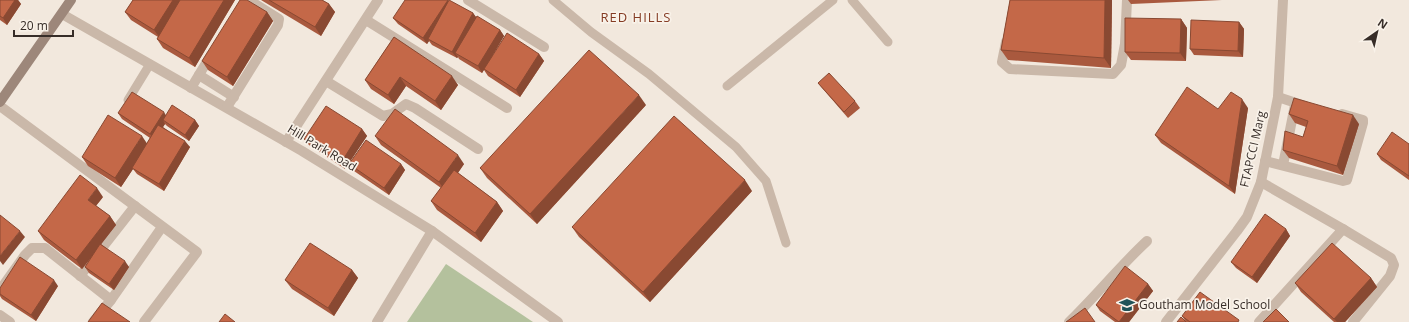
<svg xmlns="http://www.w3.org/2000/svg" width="1409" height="322" viewBox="0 0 1409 322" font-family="'Open Sans',sans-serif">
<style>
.green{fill:#b4c19d}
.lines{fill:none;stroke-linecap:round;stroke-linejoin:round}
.service{stroke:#cab8a9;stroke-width:9}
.minor{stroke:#cab8a9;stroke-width:10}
.tertiary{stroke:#cab8a9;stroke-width:10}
.secondary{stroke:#9d877a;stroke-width:10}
.wall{fill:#a9593e}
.shaded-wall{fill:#894932}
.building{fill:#c46848;stroke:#894932}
.labels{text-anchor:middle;stroke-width:3.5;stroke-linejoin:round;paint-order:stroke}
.street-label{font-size:12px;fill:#372d28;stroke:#f9f2e9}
.poi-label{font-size:12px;fill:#372d28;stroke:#f9f2e9;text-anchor:start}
.neighbourhood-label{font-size:13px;letter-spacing:1px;fill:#853b23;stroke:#f9f2e9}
</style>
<rect width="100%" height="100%" fill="#f2e8dd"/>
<!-- green -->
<polygon class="green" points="446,264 533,322 407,322"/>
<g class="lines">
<!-- service -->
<g class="service">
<polyline points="553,0 591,32 649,74 736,147 766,181 786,243"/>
<polyline points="852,0 888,42"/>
<polyline points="727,86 833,0"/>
<polyline points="128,100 150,64"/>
</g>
<!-- minor -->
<g class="minor">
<polyline points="468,0 544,47"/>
<polyline points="62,14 302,151 432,231 558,322"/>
<polyline points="366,20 507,108"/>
<polyline points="1006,42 1002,62 1010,69 1113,74 1121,65 1125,44 1127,0"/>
<polyline points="199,75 234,97"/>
<polyline points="326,81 383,116 392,114 406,104 415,108 478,149"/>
<polyline points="191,88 211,55"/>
<polyline points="1278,97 1305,106"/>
<polyline points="0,106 197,252 144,322"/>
<polyline points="227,107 278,25 279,19 252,2 245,1 241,8"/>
<polyline points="286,142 378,0"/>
<polyline points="1265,161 1343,181 1347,180 1363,123 1363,120 1342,114"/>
<polyline points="1283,165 1295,105"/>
<polyline points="1343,229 1391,258 1394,265 1390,276 1353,322"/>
<polyline points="80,276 135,206"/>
<polyline points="0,290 25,255 32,248 45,248 111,300 93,322"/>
<polyline points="111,300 162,227"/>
<polyline points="0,315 10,322"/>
<polyline points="377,322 432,231"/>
<path d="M1069,322C1096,296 1119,267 1147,241"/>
<polyline points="1259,322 1343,229 1261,182"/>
</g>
<!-- tertiary -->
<polyline class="tertiary" points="1166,322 1237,231 1247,217 1261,182 1278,97 1283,0"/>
<!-- secondary -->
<polyline class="secondary" points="0,102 71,0"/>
</g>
<!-- wall -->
<g class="wall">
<polygon points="0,0 18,0 21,4 7,25 0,20"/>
<polygon points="133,0 235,0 195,67 163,48 157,39 158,37 131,20 125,12"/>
<polygon points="261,0 322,0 329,4 335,12 321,36"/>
<polygon points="1010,0 1112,0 1111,68 1008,60 1001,50"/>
<polygon points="1128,0 1222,0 1131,4"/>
<polygon points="449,1 473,13 476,17 500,30 504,36 493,55 539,54 544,61 520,97 488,76 484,70 482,73 459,59 458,57 457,58 432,45 429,41 427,44 398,24 393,18"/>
<polygon points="267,12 273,21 233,86 208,70 202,61"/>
<polygon points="1181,19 1187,28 1186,61 1131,60 1125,52"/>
<polygon points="1239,22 1244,29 1243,57 1194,55 1190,49"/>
<polygon points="394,37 458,85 441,110 406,86 394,104 371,89 365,80"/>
<polygon points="818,83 855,101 860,108 848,118 823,89"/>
<polygon points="646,105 537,224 487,178 480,168"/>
<polygon points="1248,108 1235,194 1161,143 1155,135 1218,109"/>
<polygon points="118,113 166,115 195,120 199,126 189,141 167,126 165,124 163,127 190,147 164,191 137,174 133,169 121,187 88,166 82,157 147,143 150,138 122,119"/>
<polygon points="1289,114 1359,124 1343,175 1289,158 1283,150 1303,137 1306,127 1295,123"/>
<polygon points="362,129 367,136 345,169 309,145 304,139"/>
<polygon points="375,136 464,164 458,173 497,202 503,211 481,242 437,210 431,201 441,188 381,145"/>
<polygon points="1409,144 1409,180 1381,160 1377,154"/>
<polygon points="349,164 401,164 405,170 389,195 354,171"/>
<polygon points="752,191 650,302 579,237 572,227"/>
<polygon points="103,197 96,206 110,216 116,225 101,244 129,267 114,290 89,273 85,267 91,258 82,269 44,240 38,231"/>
<polygon points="1286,229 1290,236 1257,283 1236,268 1231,262"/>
<polygon points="352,270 358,278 334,316 292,289 285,280"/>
<polygon points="1371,278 1377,287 1345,322 1334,322 1301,292 1295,283"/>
<polygon points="1148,284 1153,291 1129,322 1115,322 1100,311 1096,305"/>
<polygon points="58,286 36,321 2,299 0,296 0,288"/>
<polygon points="1182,316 1240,322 1177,322 1186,322"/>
</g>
<!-- shaded-wall -->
<g class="shaded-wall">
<polygon points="15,0 18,0 21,4 7,25 3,18"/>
<polygon points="173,0 184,0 160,38 154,30"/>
<polygon points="224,0 235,0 195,67 189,58"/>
<polygon points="448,0 453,6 428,39 429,41 427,44 423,38"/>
<polygon points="1105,0 1112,0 1111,68 1104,58"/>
<polygon points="329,4 335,12 321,36 315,27"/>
<polygon points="267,12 273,21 233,86 227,77"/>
<polygon points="473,13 478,20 455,53 458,57 457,58 452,52"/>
<polygon points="1181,19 1187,28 1186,61 1180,53"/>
<polygon points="1239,22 1244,29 1243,57 1238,51"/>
<polygon points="500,30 504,36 482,73 478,66"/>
<polygon points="539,54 544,61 520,97 516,90"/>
<polygon points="452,76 458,85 441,110 435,101"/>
<polygon points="400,77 406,86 394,104 388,95"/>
<polygon points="639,95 646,105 537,224 530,214"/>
<polygon points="1242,99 1248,108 1235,194 1229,186"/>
<polygon points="164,112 168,119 163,120 165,124 154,140 150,134"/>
<polygon points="1353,115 1359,124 1343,175 1337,166"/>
<polygon points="195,120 199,126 189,141 185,135"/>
<polygon points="362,129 367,136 345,169 341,163"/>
<polygon points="142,136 148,145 132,168 133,169 121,187 115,178"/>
<polygon points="185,141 190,147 164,191 159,184"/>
<polygon points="458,155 464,164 445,191 439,182"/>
<polygon points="401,164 405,170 389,195 384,188"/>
<polygon points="745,180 752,191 650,302 643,292"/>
<polygon points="97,188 103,197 94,208 88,200"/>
<polygon points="497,202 503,211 481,242 475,233"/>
<polygon points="110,216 116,225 82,269 76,260"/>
<polygon points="1286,229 1290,236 1257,283 1252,277"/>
<polygon points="20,231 25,237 3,265 0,261 0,256"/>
<polygon points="125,261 129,267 114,290 109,284"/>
<polygon points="352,270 358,278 334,316 328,308"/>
<polygon points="1371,278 1377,287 1345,322 1337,322 1334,319"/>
<polygon points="54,280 58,286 36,321 31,315"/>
<polygon points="1148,284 1153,291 1129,322 1119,322"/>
</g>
<!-- building -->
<g class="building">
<polygon points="0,0 15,0 3,18 0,16"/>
<polygon points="133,0 173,0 154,30 125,12"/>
<polygon points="180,0 224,0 189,58 157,39"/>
<polygon points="240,0 247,0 267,12 227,77 202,61"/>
<polygon points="269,0 322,0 329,4 315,27"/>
<polygon points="405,0 448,0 423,38 393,18"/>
<polygon points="449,0 473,13 452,52 428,39"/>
<polygon points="1010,0 1105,0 1104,58 1001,50"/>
<polygon points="477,16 500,30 478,66 455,53"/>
<polygon points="1125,18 1181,19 1180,53 1125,52"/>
<polygon points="1191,20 1239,22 1238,51 1190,49"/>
<polygon points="507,33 539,54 516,90 484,69"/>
<polygon points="394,37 452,76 435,101 400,77 388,95 365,80"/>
<polygon points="589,50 639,95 530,214 480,168"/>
<polygon points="829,73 855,101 844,112 818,83"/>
<polygon points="1187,87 1218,109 1231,92 1242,99 1229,186 1155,135"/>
<polygon points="132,92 164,112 150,134 118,113"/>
<polygon points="1294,98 1353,115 1337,166 1283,150 1285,131 1303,137 1308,121 1289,114"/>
<polygon points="172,105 195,120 185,135 163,120"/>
<polygon points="326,106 362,129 341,163 304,139"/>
<polygon points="395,109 458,155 439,182 375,136"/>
<polygon points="108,115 142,136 115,178 82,157"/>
<polygon points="674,116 745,180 643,292 572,227"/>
<polygon points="158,125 185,141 159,184 132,168"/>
<polygon points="1392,132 1409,144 1409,176 1377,154"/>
<polygon points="366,140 401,164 384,188 349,164"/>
<polygon points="454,170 497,202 475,233 431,201"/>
<polygon points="80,175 97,188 88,200 110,216 76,260 38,231"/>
<polygon points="1265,214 1286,229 1252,277 1231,262"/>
<polygon points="0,215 20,231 0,256"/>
<polygon points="310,243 352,270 328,308 285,280"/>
<polygon points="1332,243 1371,278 1334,319 1295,283"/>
<polygon points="100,244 125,261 109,284 85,267"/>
<polygon points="20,257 54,280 31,315 0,294 0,288"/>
<polygon points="1125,266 1148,284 1119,322 1096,305"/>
<polygon points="1200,292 1239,320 1238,322 1190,322 1182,316"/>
<polygon points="102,303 130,322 88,322"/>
<polygon points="1085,308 1095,322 1066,322"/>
<polygon points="1276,309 1289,322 1263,322"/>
<polygon points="225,314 235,322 219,322"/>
<polygon points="1181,317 1186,322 1177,322"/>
</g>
<!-- icons -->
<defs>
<symbol id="school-bare" viewBox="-9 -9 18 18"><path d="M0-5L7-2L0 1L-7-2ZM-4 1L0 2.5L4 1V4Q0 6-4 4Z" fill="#1f5358" stroke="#f9f2e9" stroke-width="2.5" paint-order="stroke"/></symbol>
</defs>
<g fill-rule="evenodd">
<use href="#school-bare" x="1116" y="294" width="22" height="22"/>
</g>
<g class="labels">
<!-- street labels -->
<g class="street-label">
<text transform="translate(322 148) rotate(31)" y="4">Hill Park Road</text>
<text transform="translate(1253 149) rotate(-77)" y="4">FTAPCCI Marg</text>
</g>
<!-- poi labels -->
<g class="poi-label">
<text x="1139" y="309">Goutham Model School</text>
</g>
<!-- neighbourhood labels -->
<g class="neighbourhood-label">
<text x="636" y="22">RED HILLS</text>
</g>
</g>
<!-- north arrow -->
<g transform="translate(1377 32) rotate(34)" stroke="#f9f2e9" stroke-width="3" paint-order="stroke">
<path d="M0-3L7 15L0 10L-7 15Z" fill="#372d28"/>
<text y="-6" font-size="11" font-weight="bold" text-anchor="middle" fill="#372d28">N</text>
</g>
<!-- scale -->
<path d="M14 30v6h59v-6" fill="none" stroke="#372d28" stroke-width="2"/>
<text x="20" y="30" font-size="12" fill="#372d28" stroke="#f9f2e9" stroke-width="3" paint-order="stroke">20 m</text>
</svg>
